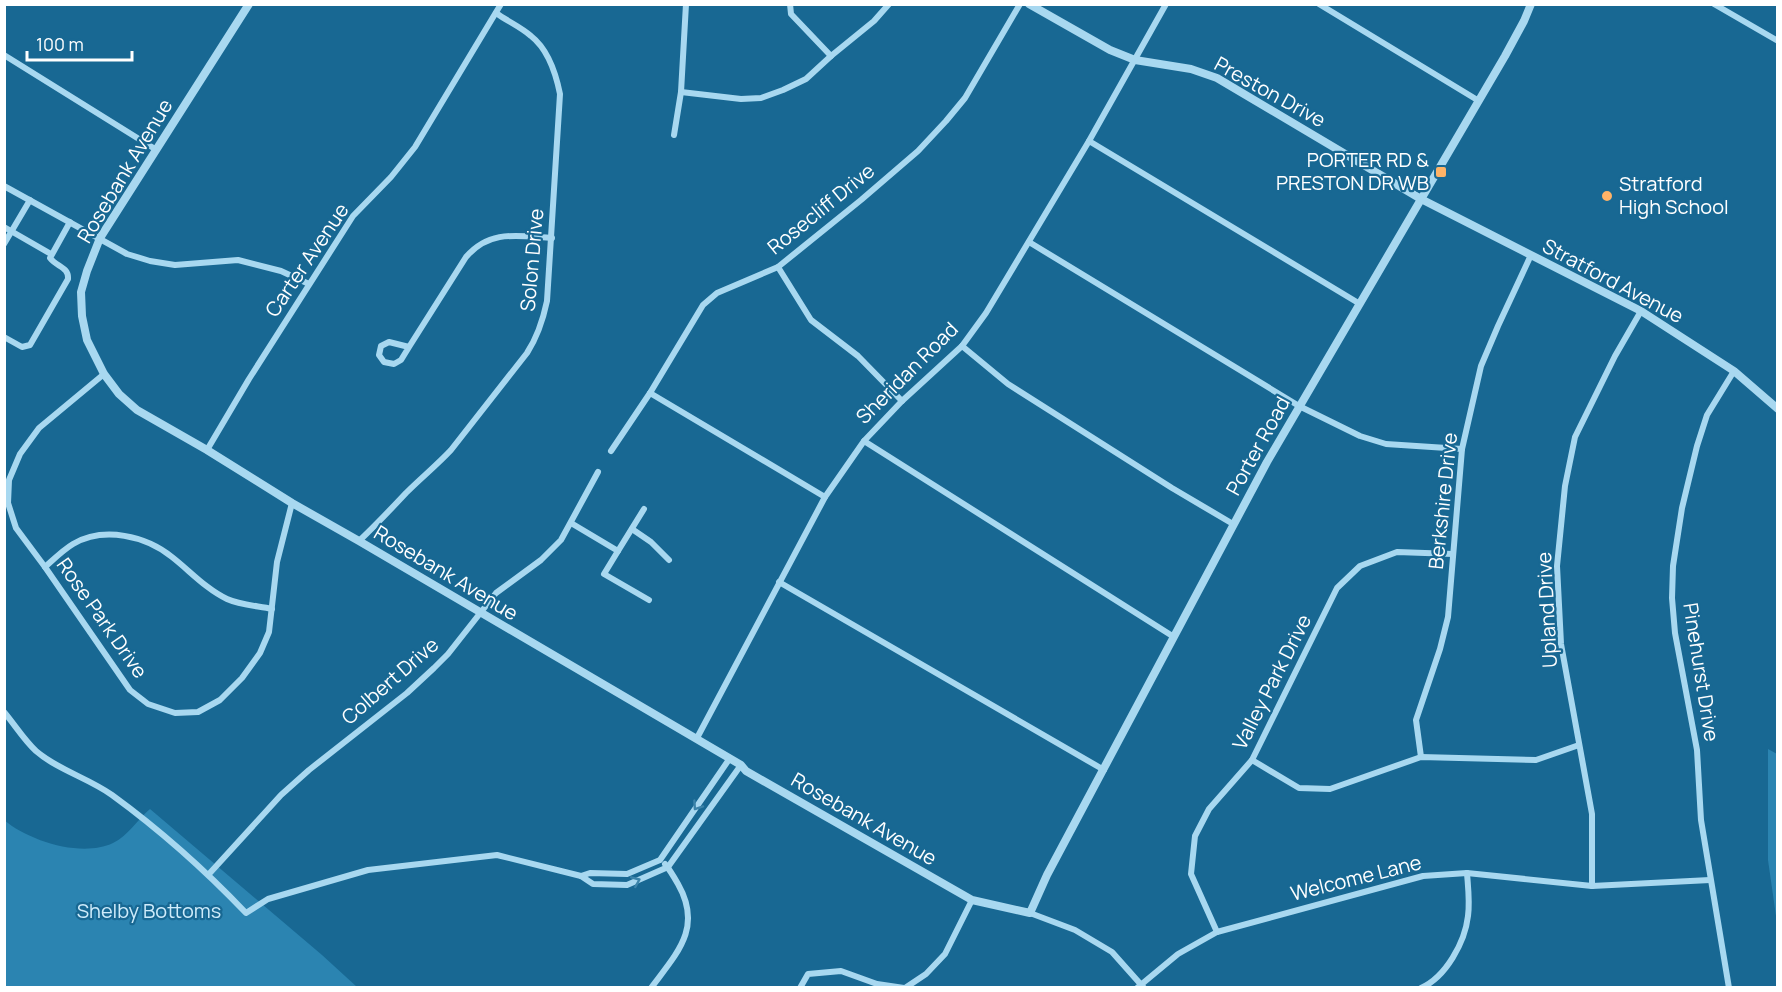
<svg xmlns="http://www.w3.org/2000/svg" width="1782" height="992" viewBox="0 0 1782 992" font-family="Manrope,sans-serif">
<style>
.green{fill:#2b84b1}
.lines{fill:none;stroke-linecap:round;stroke-linejoin:round}
.minor{stroke:#a8d8f0;stroke-width:6}
.tertiary{stroke:#a8d8f0;stroke-width:8}
.oneway{stroke:#3c84aa}
.poi-dot{fill:#ffb367;stroke:#186893;stroke-width:2}
.labels{text-anchor:middle;stroke-width:4.5;stroke-linejoin:round;paint-order:stroke}
.street-label{font-size:20px;fill:#fff;stroke:#186893}
.poi-label{font-size:20px;fill:#fff;stroke:#186893;text-anchor:end}
.park-label{font-size:20px;fill:#cfecfb;stroke:#186893}
</style>
<rect width="100%" height="100%" fill="#186893"/>
<!-- green -->
<g class="green">
<polygon points="1768,749 1777,754 1777,923 1768,860"/>
<path d="M150,809L322,955L357,987H5L4,820C29,841 82,858 113,843C128,836 137,820 150,809Z"/>
</g>
<g class="lines">
<!-- minor -->
<g class="minor">
<polyline points="790,4 791,14 831,56"/>
<polyline points="1319,4 1479,101"/>
<polyline points="1714,4 1778,41"/>
<polyline points="4,55 155,149"/>
<polyline points="681,92 741,99 761,98 783,90 806,79 831,56 874,21 889,4"/>
<polyline points="674,135 681,92 686,4"/>
<polyline points="1089,141 1360,304"/>
<polyline points="4,186 127,254 150,261 175,265 238,260 281,271 309,284"/>
<polyline points="4,227 51,254"/>
<polyline points="1029,242 1299,406 1360,436 1386,444 1462,449"/>
<polyline points="4,244 30,200"/>
<polyline points="778,267 811,320 858,356 902,401"/>
<path d="M4,337L22,347L30,345L68,279C69,267 57,267 50,258L70,222"/>
<polyline points="962,346 1008,384 1172,488 1233,524"/>
<path d="M409,347L401,360L394,364L384,362L379,355L381,346L389,342L409,347L466,257C490,229 518,236 552,238"/>
<polyline points="104,374 39,428 20,454 9,480 8,503 16,528 45,567 130,690 148,704 175,713 198,712 220,700 242,678 260,653 269,632 277,562 292,503"/>
<polyline points="650,393 825,497"/>
<polyline points="864,441 1174,637"/>
<polyline points="207,450 249,379 353,216 391,177 415,147 501,4"/>
<polyline points="611,451 650,393 703,305 717,293 778,267 861,200 918,151 946,121 965,98 1020,4"/>
<polyline points="571,523 618,551 644,509"/>
<polyline points="632,529 651,542 669,560"/>
<path d="M359,541C376,525 391,509 406,493C421,478 437,465 451,450L527,353C538,336 543,320 547,301L560,94C556,74 549,50 531,36C521,27 507,21 496,13"/>
<polyline points="618,551 604,574 649,600"/>
<path d="M45,567C54,559 63,550 73,544C104,526 146,536 172,557C190,571 206,589 227,599C240,605 258,606 272,609"/>
<polyline points="779,582 1104,770"/>
<path d="M4,712C15,725 24,740 36,751C58,770 88,778 112,795C160,830 205,870 246,913L268,899L368,870L497,855L581,876L593,884L627,885L668,867L741,765"/>
<polyline points="697,738 825,497 864,441 902,401 962,346 986,313 1089,141 1166,4"/>
<polyline points="1421,757 1416,720 1440,649 1448,617 1462,449 1481,366 1498,326 1531,255"/>
<polyline points="1252,760 1299,788 1330,789 1421,757 1536,760 1579,745"/>
<polyline points="209,874 281,795 309,770 407,693 434,668 448,654 496,593 541,560 561,540 598,472"/>
<polyline points="581,876 590,873 627,874 660,860 730,758"/>
<polyline points="1592,886 1592,814 1561,644 1557,566 1565,486 1575,437 1615,356 1641,311"/>
<polyline points="1030,913 1075,930 1112,952 1144,988"/>
<polyline points="1217,932 1191,874 1195,836 1209,809 1252,760 1337,588 1360,566 1397,552 1453,554"/>
<path d="M651,988C677,953 703,928 678,884C674,877 670,870 665,864"/>
<polyline points="800,988 808,974 841,971 877,984 904,988"/>
<polyline points="905,988 926,974 945,954 972,900"/>
<polyline points="1137,988 1178,954 1217,932 1423,876 1467,873 1592,886 1710,880"/>
<path d="M1421,988C1446,977 1465,942 1468,916C1470,902 1468,887 1467,873"/>
<polyline points="1729,988 1701,820 1697,750 1675,633 1672,598 1673,566 1682,508 1697,446 1707,415 1734,371"/>
</g>
<!-- tertiary -->
<g class="tertiary">
<polyline points="249,4 100,238 87,271 81,292 82,316 87,340 104,374 119,394 137,410 207,450 292,503 359,541 741,765 746,771 972,900 1030,913 1047,875 1267,462 1505,56 1524,21 1531,4"/>
<polyline points="1029,4 1110,50 1135,60 1191,69 1217,78 1421,199 1641,311 1734,371 1778,409"/>
</g>
</g>
<!-- one-way arrows -->
<defs><path id="oneway-chevron" d="M-2-3.5L2.5 0L-2 3.5" fill="none" stroke-width="1.6" stroke-linecap="round" stroke-linejoin="round" transform="scale(1.5)"/></defs>
<g class="oneway">
<use href="#oneway-chevron" transform="translate(697 806) rotate(124)"/>
<use href="#oneway-chevron" transform="translate(636 881) rotate(-23)"/>
</g>
<!-- markers -->
<g class="poi-dot">
<rect x="1435" y="166" width="12" height="12" rx="3"/>
<circle cx="1607" cy="196" r="6"/>
</g>
<g class="labels">
<!-- street labels -->
<g class="street-label">
<text transform="translate(1270 92) rotate(29)" y="7">Preston Drive</text>
<text transform="translate(125 171) rotate(-59)" y="7">Rosebank Avenue</text>
<text transform="translate(821 209) rotate(-39)" y="7">Rosecliff Drive</text>
<text transform="translate(307 260) rotate(-56)" y="7">Carter Avenue</text>
<text transform="translate(532 260) rotate(-85)" y="7">Solon Drive</text>
<text transform="translate(1613 281) rotate(28)" y="7">Stratford Avenue</text>
<text transform="translate(907 373) rotate(-45)" y="7">Sheridan Road</text>
<text transform="translate(1258 446) rotate(-61)" y="7">Porter Road</text>
<text transform="translate(1443 501) rotate(-84)" y="7">Berkshire Drive</text>
<text transform="translate(446 573) rotate(31)" y="7">Rosebank Avenue</text>
<text transform="translate(1547 610) rotate(-93)" y="7">Upland Drive</text>
<text transform="translate(102 618) rotate(55)" y="7">Rose Park Drive</text>
<text transform="translate(1701 672) rotate(81)" y="7">Pinehurst Drive</text>
<text transform="translate(390 681) rotate(-41)" y="7">Colbert Drive</text>
<text transform="translate(1272 682) rotate(-63)" y="7">Valley Park Drive</text>
<text transform="translate(864 819) rotate(30)" y="7">Rosebank Avenue</text>
<text transform="translate(1356 878) rotate(-14)" y="7">Welcome Lane</text>
</g>
<!-- poi labels -->
<g class="poi-label">
<text x="1429" y="167">PORTER RD &amp;<tspan x="1429" dy="23">PRESTON DR WB</tspan></text>
<text x="1619" y="191" text-anchor="start">Stratford<tspan x="1619" dy="23">High School</tspan></text>
</g>
<!-- park labels -->
<g class="park-label">
<text x="149" y="918">Shelby Bottoms</text>
</g>
</g>
<!-- border -->
<rect width="1782" height="992" fill="none" stroke="#ffffff" stroke-width="12"/>
<!-- scale -->
<path d="M27 51v9h105v-9" fill="none" stroke="#ffffff" stroke-width="3"/>
<text x="36" y="51" font-size="18" fill="#ffffff" stroke="#186893" stroke-width="4.5" paint-order="stroke">100 m</text>
</svg>
